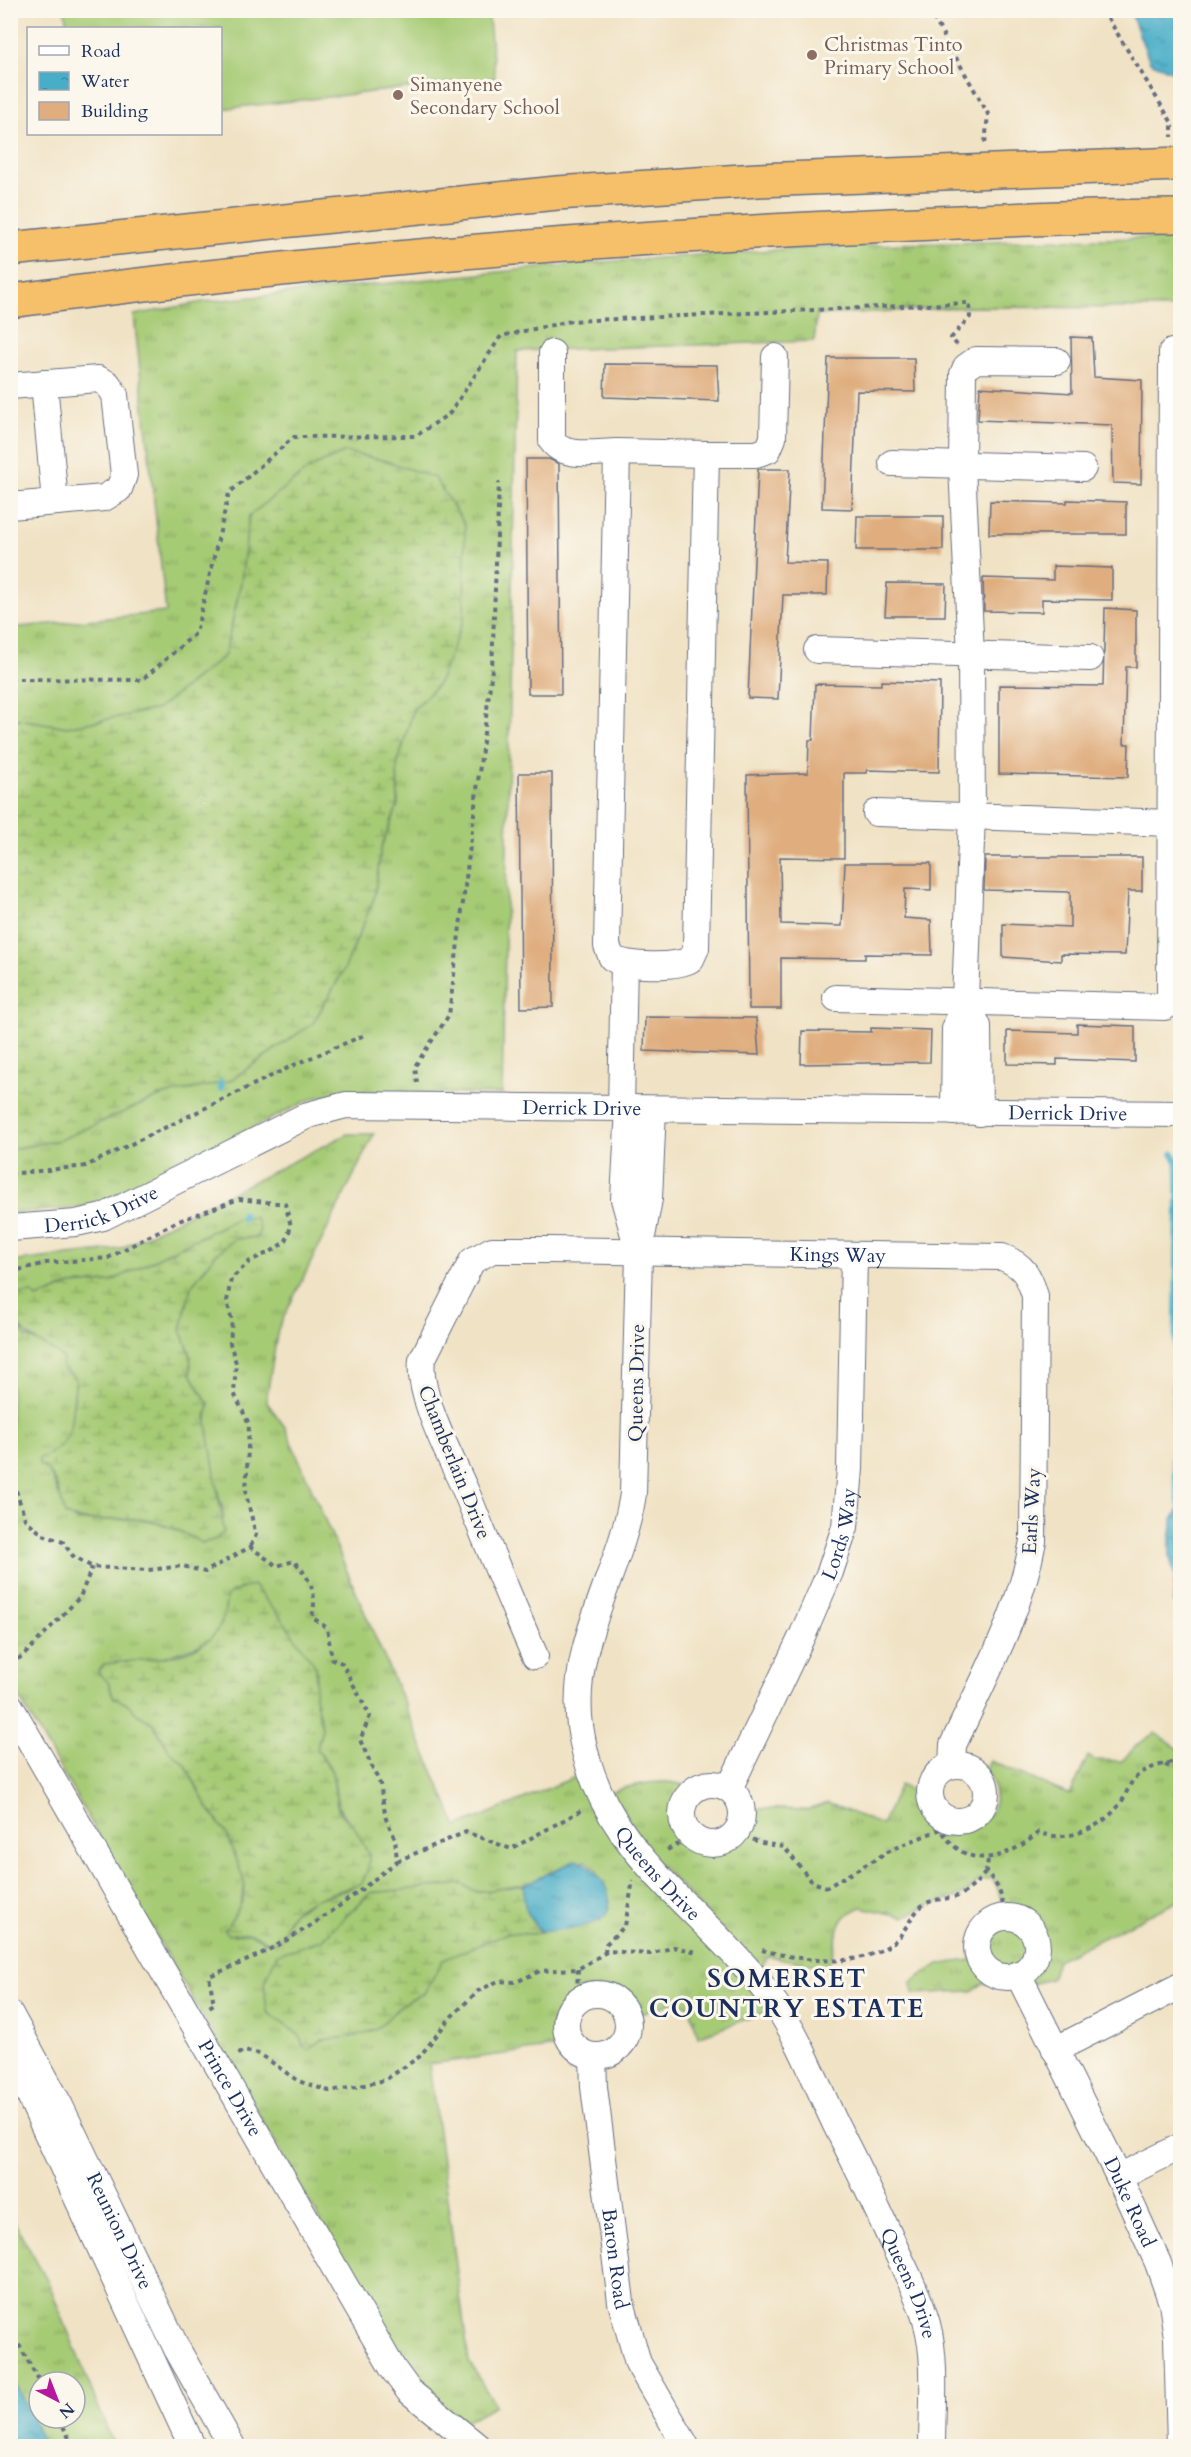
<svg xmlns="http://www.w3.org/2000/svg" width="1191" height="2457" viewBox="0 0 1191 2457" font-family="Cardo,serif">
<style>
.grass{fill:url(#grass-tufts);stroke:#607d69;stroke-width:1.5;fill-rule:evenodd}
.wetland{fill:url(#wetland-marsh);stroke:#607d69;stroke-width:1.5}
.garden{fill:#a6cb74;stroke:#607d69;stroke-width:1.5}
.water{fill:url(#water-ripples);stroke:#326e93;stroke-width:1.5}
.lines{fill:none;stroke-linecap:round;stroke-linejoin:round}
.stream{stroke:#48aec8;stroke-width:7}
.building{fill:#dfad7e}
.minor-casing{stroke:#666e82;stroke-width:28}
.highway-casing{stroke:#666e82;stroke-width:36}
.path{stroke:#666e82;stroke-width:4;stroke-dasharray:4.5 4.5;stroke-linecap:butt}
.minor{stroke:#fff;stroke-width:26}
.highway{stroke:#f6c06b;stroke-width:33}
.education-dot{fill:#8d6e63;stroke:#fbf7ec;stroke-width:2}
.labels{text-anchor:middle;stroke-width:6;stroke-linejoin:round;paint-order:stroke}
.education-label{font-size:20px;fill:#785e54;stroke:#fbf7ec;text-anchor:start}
.street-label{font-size:20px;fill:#1b2f5e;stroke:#fbf7ec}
.district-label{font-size:26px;font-weight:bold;letter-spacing:1.5px;fill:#1b2f5e;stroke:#fbf7ec}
</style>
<defs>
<pattern id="grass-tufts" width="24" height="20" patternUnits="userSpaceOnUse" patternTransform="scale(1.5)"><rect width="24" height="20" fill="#a6cb74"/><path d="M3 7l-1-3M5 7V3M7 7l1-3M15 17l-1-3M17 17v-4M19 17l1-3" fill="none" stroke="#86a562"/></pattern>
<pattern id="wetland-marsh" width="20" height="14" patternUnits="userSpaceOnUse" patternTransform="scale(1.5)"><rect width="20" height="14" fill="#a6cb74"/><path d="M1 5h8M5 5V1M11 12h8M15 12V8" fill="none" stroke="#86a562"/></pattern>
<pattern id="water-ripples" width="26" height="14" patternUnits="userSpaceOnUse" patternTransform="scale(1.5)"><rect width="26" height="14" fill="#48aec8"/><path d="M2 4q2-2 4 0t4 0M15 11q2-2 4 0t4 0" fill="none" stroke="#3b8ea6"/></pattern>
</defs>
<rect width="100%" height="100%" fill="#fbf7ec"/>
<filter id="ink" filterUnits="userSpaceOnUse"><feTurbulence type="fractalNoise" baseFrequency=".0167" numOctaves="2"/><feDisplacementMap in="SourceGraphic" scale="12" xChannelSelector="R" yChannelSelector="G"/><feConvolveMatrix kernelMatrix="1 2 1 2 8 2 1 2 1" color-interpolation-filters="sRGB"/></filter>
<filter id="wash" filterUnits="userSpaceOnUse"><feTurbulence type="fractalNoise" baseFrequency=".008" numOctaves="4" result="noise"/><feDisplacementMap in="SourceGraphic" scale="24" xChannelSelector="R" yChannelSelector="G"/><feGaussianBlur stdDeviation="1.35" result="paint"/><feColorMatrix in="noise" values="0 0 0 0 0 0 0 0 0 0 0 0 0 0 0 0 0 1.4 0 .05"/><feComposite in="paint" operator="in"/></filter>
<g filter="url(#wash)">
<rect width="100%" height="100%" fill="#f0e2c4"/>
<!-- grass -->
<g class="grass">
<polygon points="1180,237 1180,308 967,307 817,315 814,341 517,351 502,1094 350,1092 313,1098 102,1202 79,1208 11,1213 11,1149 60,1140 160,1096 229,1081 313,1023 345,968 374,898 381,848 398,804 397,766 413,710 438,684 447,660 249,516 241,583 225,655 158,709 67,727 11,718 11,628 166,612 134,315 203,302 588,263 832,246"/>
<path d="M347,1134H374L278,1329L266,1401L285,1427L457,1827L582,1774L768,2011L698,2037L690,2007L677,2001L644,2013L633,2012C609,1965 548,1993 566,2042L564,2046L429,2064L469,2362L495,2405L464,2422L427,2393L407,2372L11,1683V1320L12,1319L26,1337L48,1346L64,1359L62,1367L76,1379L69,1437L56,1451L39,1464C57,1476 52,1485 62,1500C66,1507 71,1514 76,1521L137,1519L171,1526L202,1543L224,1517C217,1485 201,1438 209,1405L191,1374L190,1353L181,1330L191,1286L215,1255L234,1239L257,1237L236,1219L110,1282L71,1285L37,1298L18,1296L11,1290L10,1262L120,1249ZM241,1588L316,1667L315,1697L322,1728L317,1749C322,1756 330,1765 332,1773C339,1795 331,1808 353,1824L351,1888L313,1900L293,1913L284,1928L265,1942L250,1933L233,1935L245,1884L228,1836L206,1805L185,1764L170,1752L153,1723L137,1714L128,1704L114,1698L108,1682C126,1674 144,1663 163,1657C199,1646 226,1644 226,1598ZM586,1861L595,1868L610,1901L600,1921L532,1934L507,1933L474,1945L443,1960L424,1993L401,2004L396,2011L356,2036L322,2040L308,2050L304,2047L299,2035L267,2012L302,1947L322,1940L370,1893L427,1889L477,1892L524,1885L563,1866Z"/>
<path d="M1155,1733L1180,1750V1900L1057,1960L1051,1979L1007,1990L984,1983L972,1991L913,1994L912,1982L939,1964L972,1960C967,1935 979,1916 1004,1909L997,1887L992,1878L978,1881C965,1900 947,1898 927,1906C919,1909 912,1913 905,1917L861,1907C856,1910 848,1913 845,1917C833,1932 837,1955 825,1967L768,1956L760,1970L653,1858L610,1792C632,1785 667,1777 688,1787C642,1846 752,1881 749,1808L807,1810L828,1803L882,1825L900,1785L922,1795C932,1861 1023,1825 986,1770L990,1761L1070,1795L1088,1756L1094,1760L1122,1761L1138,1744Z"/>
<path d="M11,2216L49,2284L114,2446H45L11,2375ZM39,2382H75V2418H39Z"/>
</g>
<!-- wetland -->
<g class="wetland">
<polygon points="345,452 386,461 435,478 465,525 464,619 438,684 413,710 397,766 398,804 381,848 374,898 345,968 313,1023 229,1081 160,1096 60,1140 11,1149 11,718 67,727 158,709 225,655 241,583 249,516 310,468"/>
<path d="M255,1217L260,1229L257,1237L234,1239L215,1255L191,1286L181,1330L190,1353L191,1374L209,1405L206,1417L224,1531L217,1539L202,1543C181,1531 160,1521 136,1519C113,1517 85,1525 65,1515C59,1495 58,1476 39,1463V1459C80,1440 70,1419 76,1379L62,1367L63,1358C43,1342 29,1342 13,1319L11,1320V1290L18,1295L32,1293L37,1298L71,1285L110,1282L236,1219Z"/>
<path d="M253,1585L282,1619L316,1667L315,1697L322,1728L317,1749L332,1772L337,1805L342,1816L353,1824L369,1855L368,1870L362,1883C337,1894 283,1900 284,1936C264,1951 265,1935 248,1933C242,1932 235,1935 228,1935L225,1931L243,1900L245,1884L228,1836L206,1805L185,1764L170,1752L153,1723L137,1714L128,1704L114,1698L108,1682L98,1673L104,1664C151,1657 226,1664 226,1598L232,1592Z"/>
<path d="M462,1884L477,1892L524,1885C522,1901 530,1920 541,1931L532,1934L507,1933L443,1960L424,1993L402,2004L377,2029L356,2036L322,2040L308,2050L304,2047L299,2035L267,2012L264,1983L277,1954L322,1940L370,1893Z"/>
</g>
<!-- garden -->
<polygon class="garden" points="65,11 488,11 495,78 221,109 220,28 67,28"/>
<!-- water -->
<g class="water">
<polygon points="1130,11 1180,11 1180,75 1150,62"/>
<polygon points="1180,1507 1180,1603 1173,1603 1175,1577 1170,1558 1170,1540 1173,1519"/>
<path d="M576,1860C597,1864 624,1904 600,1920C590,1927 554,1931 541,1931C528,1919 522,1903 524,1885Z"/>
<polygon points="11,2375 45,2446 11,2446"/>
</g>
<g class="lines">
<!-- stream -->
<g class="stream">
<polyline points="1180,241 1180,242"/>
<polyline points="221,1083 221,1088"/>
<polyline points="1173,1154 1178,1162 1179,1180 1174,1460 1180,1505"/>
<polyline points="243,1218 243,1214"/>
</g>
</g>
<g id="blocks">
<!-- building -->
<g class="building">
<polygon points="1071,337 1092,338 1094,377 1142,380 1141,484 1113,483 1112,425 978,420 980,387 1072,393"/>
<polygon points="828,358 914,358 915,392 857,391 852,509 822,508"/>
<polygon points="605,364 717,365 719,401 604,397"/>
<polygon points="526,459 549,459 559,464 561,694 528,694"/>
<polygon points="758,469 790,469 785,562 828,563 827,595 783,595 778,699 748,698"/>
<polygon points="1067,500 1126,502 1126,534 989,534 990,501 1067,503"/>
<polygon points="857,516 943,516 943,550 856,550"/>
<polygon points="1053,566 1112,568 1112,600 1042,599 1042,612 984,611 983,578 1053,580"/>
<polygon points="887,583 946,584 945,616 885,616"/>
<polygon points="1105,608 1136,610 1136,667 1126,667 1124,744 1129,744 1128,777 999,774 999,685 1103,686"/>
<polygon points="881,681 940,683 939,772 867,770 867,773 844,773 844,858 780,857 781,924 842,926 845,863 931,863 931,890 905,889 904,918 931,920 932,955 865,954 865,959 781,958 781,1009 749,1009 747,775 808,773 809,740 813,740 815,684 881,685"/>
<polygon points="519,773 552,773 553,1007 521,1008"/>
<polygon points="985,857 1142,857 1142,891 1128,891 1125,955 1061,954 1061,961 1003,957 1003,924 1070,927 1070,892 984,890"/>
<polygon points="645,1017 756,1018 759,1055 644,1051"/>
<polygon points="1077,1024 1135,1026 1135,1062 1057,1059 1057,1065 1007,1064 1007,1031 1077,1033"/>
<polygon points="871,1028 931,1030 930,1062 801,1064 802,1031 871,1032"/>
</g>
</g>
</g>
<g filter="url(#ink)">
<use href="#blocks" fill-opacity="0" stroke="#666e82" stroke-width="1.5"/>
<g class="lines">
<defs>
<g id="minor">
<path d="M552,353V441C564,459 597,452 617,452"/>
<polyline points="44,383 55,502"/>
<polyline points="10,386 98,379 108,384 115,395 124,475 119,489 104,498 10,506"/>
<path d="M617,452L706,454L696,948L691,959C678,968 625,967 612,958L607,946Z"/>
<polyline points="706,454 756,454 768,450 773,438 775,357"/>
<polyline points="892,463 1083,468"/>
<polyline points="817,650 1090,658"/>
<polyline points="876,813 1172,823"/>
<polyline points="836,998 1165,1007 1170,1003 1172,352"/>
<polyline points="965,1000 978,1026 979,1113"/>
<polyline points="621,1108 624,963"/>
<polyline points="629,1108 624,1199 637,1246"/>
<path id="s1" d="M653,1109L649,1199L639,1253L633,1494C621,1573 569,1642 580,1726C597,1854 709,1909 776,2005C801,2041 817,2086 836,2125C857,2166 877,2208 896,2250C907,2274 920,2298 927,2324C937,2360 932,2409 932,2446"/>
<polyline points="954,1112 955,1029 965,1000 972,815 971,655 962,466 963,374 966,367 976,360 1057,361"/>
<path id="s2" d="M10,1228L76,1223L103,1217L308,1115L346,1105L1180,1114"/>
<path id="s3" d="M535,1656C511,1602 489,1548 467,1494C452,1459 417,1396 422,1360L472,1261L492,1250H550L1002,1257C1023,1265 1029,1275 1035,1296L1033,1541C1020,1614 984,1678 953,1745L952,1765"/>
<path id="s4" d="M10,1706L393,2369L409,2391L477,2446"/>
<circle cx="958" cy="1793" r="28"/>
<circle cx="712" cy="1814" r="30"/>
<path id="s5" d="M729,1789L803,1634L830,1572L845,1527L850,1469L854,1255"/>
<circle cx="1007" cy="1947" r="30"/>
<path id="s6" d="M1018,1974L1119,2177L1158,2263L1172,2303L1177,2337L1180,2446"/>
<circle cx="597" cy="2025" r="31"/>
<path id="s7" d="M10,2014L60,2106L177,2349L232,2446"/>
<polyline points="1055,2050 1180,1986"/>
<polyline points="10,2053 192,2446"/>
<path id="s8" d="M593,2056L594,2087L621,2302L638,2363L686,2446"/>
<polyline points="1119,2177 1180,2147"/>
</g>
<g id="highway">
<polyline points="10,249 557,193 758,180 1180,164"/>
<path d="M10,301C289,264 570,240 850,227C960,222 1070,216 1180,216"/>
</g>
</defs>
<!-- minor casing -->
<use href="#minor" class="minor-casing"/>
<!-- highway casing -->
<use href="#highway" class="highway-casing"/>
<!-- path -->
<g class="path">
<polyline points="929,10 988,114 985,144"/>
<polyline points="1103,10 1172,123 1172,137"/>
<polyline points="10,679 142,680 196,633 229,493 294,437 416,436 450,413 501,336 571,321 969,303 970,317 951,338 957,345"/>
<polyline points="417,1083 415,1066 449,1015 492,669 499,482"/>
<polyline points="10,1174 86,1166 296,1064 367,1034"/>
<polyline points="10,1272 46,1263 108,1258 176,1222 239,1199 285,1204 291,1226 286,1241 272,1251 250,1261 231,1279 227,1301 232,1321 230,1343 236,1363 234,1393 249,1424 246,1494 256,1535 250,1547"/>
<path d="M10,1485L15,1487L25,1519L43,1535L63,1542L73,1556L92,1567L148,1570L183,1566L205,1572L250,1547L277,1566L294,1561C310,1578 318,1593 312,1617L327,1628L332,1659L342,1663L370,1716L360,1740L380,1784L386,1819L395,1838L397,1861C336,1911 285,1948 209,1976L214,2004L209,2007"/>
<polyline points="10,1664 24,1655 80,1597 92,1567"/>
<polyline points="1165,1765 1180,1771"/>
<polyline points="941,1829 946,1818"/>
<path d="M736,1833L762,1843L784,1847L812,1882L827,1887L895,1848L941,1829C966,1873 1007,1860 1039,1832C1066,1845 1104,1826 1120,1804C1126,1796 1128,1786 1134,1779C1145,1767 1165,1764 1180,1760"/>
<polyline points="667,1850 692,1837"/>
<path d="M988,1860L986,1872C1000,1886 1003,1898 1004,1917"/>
<polyline points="397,1861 466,1832 511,1849 582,1810"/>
<path d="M762,1950C803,1961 865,1971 898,1938C907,1928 912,1914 923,1905C933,1898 947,1900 958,1896C970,1891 978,1881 986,1872"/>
<polyline points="605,1953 606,1944 625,1926 633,1880"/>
<polyline points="578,1969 577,1992 581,2000"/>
<polyline points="238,2054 243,2051 260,2054 298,2081 329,2091 356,2087 385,2080 419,2057 452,2016 478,1991 498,1981 516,1982 540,1971 578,1969 608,1951 650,1954 674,1947 697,1952"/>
<polyline points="10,2329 40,2382"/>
<polyline points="59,2418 73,2446"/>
</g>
<!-- minor -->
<use href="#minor" class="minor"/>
<!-- highway -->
<use href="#highway" class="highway"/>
</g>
</g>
<!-- markers -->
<g class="education-dot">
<circle cx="812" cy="55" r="6"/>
<circle cx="398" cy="95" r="6"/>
</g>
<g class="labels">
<!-- education labels -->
<g class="education-label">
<text x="824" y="51">Christmas Tinto<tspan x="824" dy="23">Primary School</tspan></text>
<text x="410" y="91">Simanyene<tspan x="410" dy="23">Secondary School</tspan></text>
</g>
<!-- street labels -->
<g class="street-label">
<text dy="7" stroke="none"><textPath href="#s2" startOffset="598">Derrick Drive</textPath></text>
<text dy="7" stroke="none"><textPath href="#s2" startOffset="1084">Derrick Drive</textPath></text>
<text dy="7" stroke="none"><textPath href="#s2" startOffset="94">Derrick Drive</textPath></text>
<text dy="7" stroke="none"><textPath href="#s3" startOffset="798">Kings Way</textPath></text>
<text transform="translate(636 1383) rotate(-89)" y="7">Queens Drive</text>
<text transform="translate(455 1462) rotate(68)" y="7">Chamberlain Drive</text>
<text transform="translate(1031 1511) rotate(-87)" y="7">Earls Way</text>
<text dy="7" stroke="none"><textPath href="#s5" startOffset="279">Lords Way</textPath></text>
<text dy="7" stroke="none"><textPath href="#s1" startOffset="796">Queens Drive</textPath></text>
<text dy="7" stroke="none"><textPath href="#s4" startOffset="441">Prince Drive</textPath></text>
<text dy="7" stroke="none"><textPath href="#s6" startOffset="254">Duke Road</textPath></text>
<text dy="7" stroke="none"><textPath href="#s7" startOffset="243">Reunion Drive</textPath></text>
<text dy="7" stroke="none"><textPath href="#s8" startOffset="204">Baron Road</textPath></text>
<text dy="7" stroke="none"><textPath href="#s1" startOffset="1282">Queens Drive</textPath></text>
</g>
<!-- district labels -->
<g class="district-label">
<text x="787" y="1987">SOMERSET<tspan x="787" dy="30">COUNTRY ESTATE</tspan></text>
</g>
</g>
<!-- margin -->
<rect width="1191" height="2457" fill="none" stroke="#fbf7ec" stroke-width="36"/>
<!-- legend -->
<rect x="27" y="27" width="195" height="108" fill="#fbf7ec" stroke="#a1a7b3" stroke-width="1.5"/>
<rect x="39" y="46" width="30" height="9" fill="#ffffff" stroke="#a1a7b3" stroke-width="1.5"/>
<text x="81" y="57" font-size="18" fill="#1b2f5e">Road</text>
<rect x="39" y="72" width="30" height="18" fill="url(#water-ripples)" stroke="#a1a7b3" stroke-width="1.5"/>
<text x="81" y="87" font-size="18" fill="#1b2f5e">Water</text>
<rect x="39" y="102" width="30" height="18" fill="#dfad7e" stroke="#a1a7b3" stroke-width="1.5"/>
<text x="81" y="117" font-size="18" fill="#1b2f5e">Building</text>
<!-- north arrow -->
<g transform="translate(57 2400) rotate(138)"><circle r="28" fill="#fbf7ec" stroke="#a1a7b3" stroke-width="1.5"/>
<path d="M0-4.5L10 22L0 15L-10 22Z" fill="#b5179e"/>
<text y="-9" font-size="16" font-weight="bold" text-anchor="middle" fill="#1b2f5e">N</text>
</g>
</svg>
